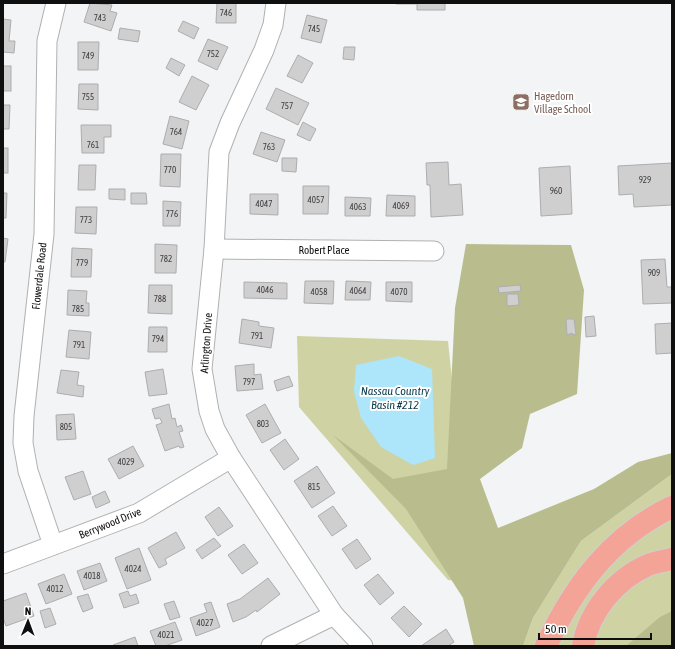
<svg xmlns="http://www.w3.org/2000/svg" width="675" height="649" viewBox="0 0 675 649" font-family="'Asap Condensed',sans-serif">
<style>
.green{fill:#cfd3a3}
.forest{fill:#b9bd8e}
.water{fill:#ade5fa}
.building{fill:#cfcfd0;stroke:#adadaf}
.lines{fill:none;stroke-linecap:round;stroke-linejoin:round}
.minor-casing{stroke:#b0b1b2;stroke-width:21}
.highway-casing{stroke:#cfcfcf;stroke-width:24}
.minor{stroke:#fff;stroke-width:19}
.highway{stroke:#f4a496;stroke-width:22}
.labels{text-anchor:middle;stroke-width:4;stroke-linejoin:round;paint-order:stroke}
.number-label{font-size:9px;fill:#3f3f40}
.education-label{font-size:11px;fill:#785e54;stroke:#fff;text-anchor:start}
.street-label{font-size:11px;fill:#0f0f10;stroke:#fff}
.water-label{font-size:12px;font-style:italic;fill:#0b3c4b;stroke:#fff}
</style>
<rect width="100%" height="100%" fill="#f3f4f5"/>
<!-- green -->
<g class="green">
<polygon points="297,336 448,341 473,582 448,580 299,407"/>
<polygon points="672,474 672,497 627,525 582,565 537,646 523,646 533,618 581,541"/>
<polygon points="672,513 672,552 614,576 580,646 553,646 588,581 621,547"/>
<polygon points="656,567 672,567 672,646 592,646 594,631 615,594"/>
</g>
<!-- forest -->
<g class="forest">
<polygon points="466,244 571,245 584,290 577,394 530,414 522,448 480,479 498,528 594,489 638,462 672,453 672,474 581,541 533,618 523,646 474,646 463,598 406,509 333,435 393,479 447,469 455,308"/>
<polygon points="672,611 672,646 626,646 660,617"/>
</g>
<!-- water -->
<polygon class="water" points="399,356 432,369 435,458 413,465 381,447 361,418 354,391 356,365"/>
<!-- building -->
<g class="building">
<polygon points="90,3 112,5 110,11 117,13 111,31 84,22"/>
<polygon points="217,3 236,3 236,23 216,23"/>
<polygon points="396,3 445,3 445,10 417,10 417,4 396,4"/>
<polygon points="307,15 327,20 321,43 301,38"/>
<polygon points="3,19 11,20 9,41 15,41 14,53 3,52"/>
<polygon points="183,21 199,28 194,39 178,31"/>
<polygon points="120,28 140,31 138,42 118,39"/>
<polygon points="208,39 228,47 217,70 198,61"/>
<polygon points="78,42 99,42 98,70 78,70"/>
<polygon points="344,47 355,47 354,60 343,59"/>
<polygon points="298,55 313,63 302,83 287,76"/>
<polygon points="171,58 185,65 179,76 166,68"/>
<rect x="3" y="66" width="8" height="25"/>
<polygon points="192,76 209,85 196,110 179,102"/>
<polygon points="79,84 98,84 98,110 78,109"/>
<polygon points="276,88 309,103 298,125 266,109"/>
<polygon points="3,105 10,105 9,129 3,129"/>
<polygon points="170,116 189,121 182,149 163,144"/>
<polygon points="303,122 316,129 310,141 297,135"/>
<polygon points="81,125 111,125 111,137 104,137 104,153 82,153"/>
<polygon points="261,132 285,140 277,162 253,154"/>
<rect x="3" y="148" width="5" height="25"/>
<polygon points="161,154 181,154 180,187 160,186"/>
<polygon points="282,158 297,158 296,172 282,171"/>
<polygon points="448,162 449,185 461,184 463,215 431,217 430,185 427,185 426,163"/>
<polygon points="672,163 672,205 634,207 633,194 619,195 618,166"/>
<polygon points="79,165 96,165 95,190 78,190"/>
<polygon points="570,166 572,214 541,216 539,168"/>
<polygon points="303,186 329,186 328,214 303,214"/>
<polygon points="109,189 125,189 125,200 109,199"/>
<polygon points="3,193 7,193 6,218 3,218"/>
<polygon points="131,193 146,193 147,204 131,204"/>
<polygon points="250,194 278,194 278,215 250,214"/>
<polygon points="387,195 415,196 415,216 386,216"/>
<polygon points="345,197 371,198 370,216 345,216"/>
<polygon points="163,201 181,202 180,226 163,226"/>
<polygon points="76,207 97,207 96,234 75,233"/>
<polygon points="3,238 8,239 5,262 3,262"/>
<polygon points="155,244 177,245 176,273 155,273"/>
<polygon points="72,248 92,249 91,277 71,277"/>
<polygon points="665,259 667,287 672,287 672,303 643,304 641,260"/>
<polygon points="305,281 334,281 333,304 304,303"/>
<polygon points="346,281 371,282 370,300 345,300"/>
<polygon points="244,282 287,283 287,299 244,298"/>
<polygon points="386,282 412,282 412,302 386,301"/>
<polygon points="149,285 172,285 172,314 148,313"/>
<polygon points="520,285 521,291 499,293 498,287"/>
<polygon points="68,290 87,291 86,303 89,303 89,316 67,315"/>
<polygon points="507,294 518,294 519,305 507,306"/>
<polygon points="594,316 596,336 586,337 585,317"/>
<polygon points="242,319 259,322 259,326 274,328 271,348 239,343"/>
<polygon points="566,319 574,319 576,334 573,335 572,333 567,335"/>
<polygon points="672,323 672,353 656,354 655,324"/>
<polygon points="149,327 167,327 167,352 148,352"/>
<polygon points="69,330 91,332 89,359 66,357"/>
<polygon points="254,364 254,375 261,374 263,389 237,391 235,366"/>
<polygon points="163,369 167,394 149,396 145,372"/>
<polygon points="61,370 79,372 77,385 84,386 83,397 57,393"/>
<polygon points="289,376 293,386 277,391 274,381"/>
<polygon points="169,404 172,419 175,418 177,427 181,425 183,431 179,432 184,447 180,448 179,446 165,451 156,425 162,423 160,418 155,419 152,409"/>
<polygon points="265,404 281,433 262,443 246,415"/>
<polygon points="74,414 76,439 57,440 56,415"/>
<polygon points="285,439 299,459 284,470 270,450"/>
<polygon points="133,446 144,466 119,479 108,459"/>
<polygon points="317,466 335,493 312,508 294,481"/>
<polygon points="83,471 91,494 74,500 65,477"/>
<polygon points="105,491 110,502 96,508 92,497"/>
<polygon points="333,506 347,526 332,536 318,516"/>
<polygon points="219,507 233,526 218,536 205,517"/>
<polygon points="176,532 185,548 165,559 167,564 159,568 148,548"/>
<polygon points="214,538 221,546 202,559 196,550"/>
<polygon points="357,539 371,559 356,569 342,549"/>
<polygon points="244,544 258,563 242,574 228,555"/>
<polygon points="139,548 151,580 127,589 115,558"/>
<polygon points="100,563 107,581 84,590 77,571"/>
<polygon points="64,574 72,594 46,604 38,584"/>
<polygon points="378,574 394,593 380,605 364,585"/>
<polygon points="268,578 280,594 257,612 256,610 246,617 233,622 227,604 240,599"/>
<polygon points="128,591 130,596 136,594 139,603 124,608 119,594"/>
<polygon points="26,593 34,616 6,626 3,618 3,601"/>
<polygon points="88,594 93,608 83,612 77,597"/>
<polygon points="174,601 180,617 170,620 164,604"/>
<polygon points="211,602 220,627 196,636 190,618 207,612 204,604"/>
<polygon points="404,606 422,624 409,637 391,618"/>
<polygon points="50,608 56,624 45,628 40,611"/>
<polygon points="175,622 182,640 165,646 156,646 150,631"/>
<polygon points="446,629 454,642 448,646 421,646"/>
<polygon points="135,637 138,646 113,646 113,645"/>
</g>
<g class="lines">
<defs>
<g id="minor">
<polyline points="276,3 273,25 264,50 230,123 219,152 214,249 202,369 209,411 215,429 231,458 334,615 363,646"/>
<polyline points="214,249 434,251"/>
<polyline points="53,545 28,471 23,443 24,416 44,234 47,41 56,3"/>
<polyline points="3,564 139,513 231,458"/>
<polyline points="271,646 334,615"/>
</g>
<g id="highway">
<path d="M546,646C574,586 611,536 672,507"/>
<path d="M583,646C589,611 616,579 648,565C655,562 664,561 672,559"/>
</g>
</defs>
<!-- minor casing -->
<use href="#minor" class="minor-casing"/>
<!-- highway casing -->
<use href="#highway" class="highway-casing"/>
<!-- minor -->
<use href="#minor" class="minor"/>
<!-- highway -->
<use href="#highway" class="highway"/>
</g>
<!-- icons -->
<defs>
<symbol id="school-square" viewBox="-11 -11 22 22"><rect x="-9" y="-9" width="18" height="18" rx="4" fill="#8d6e63" stroke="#fff"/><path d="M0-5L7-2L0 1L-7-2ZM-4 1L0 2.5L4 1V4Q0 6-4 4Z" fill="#fff"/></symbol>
</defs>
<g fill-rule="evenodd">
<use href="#school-square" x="511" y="92" width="20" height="20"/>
</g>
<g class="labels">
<!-- number labels -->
<g class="number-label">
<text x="226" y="16">746</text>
<text x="100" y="21">743</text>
<text x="314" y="32">745</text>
<text x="213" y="57">752</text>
<text x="88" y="59">749</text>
<text x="88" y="100">755</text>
<text x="287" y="109">757</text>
<text x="176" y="135">764</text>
<text x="93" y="148">761</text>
<text x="269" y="150">763</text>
<text x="170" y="173">770</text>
<text x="645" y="183">929</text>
<text x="556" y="194">960</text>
<text x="316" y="203">4057</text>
<text x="264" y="207">4047</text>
<text x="401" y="209">4069</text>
<text x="358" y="210">4063</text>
<text x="172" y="217">776</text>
<text x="86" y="223">773</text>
<text x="166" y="262">782</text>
<text x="82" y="266">779</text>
<text x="654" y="276">909</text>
<text x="265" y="293">4046</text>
<text x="358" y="294">4064</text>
<text x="319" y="295">4058</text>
<text x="399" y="295">4070</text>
<text x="160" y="302">788</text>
<text x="78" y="312">785</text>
<text x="257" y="339">791</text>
<text x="158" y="342">794</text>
<text x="79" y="348">791</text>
<text x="249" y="385">797</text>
<text x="263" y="427">803</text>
<text x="66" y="430">805</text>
<text x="126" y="465">4029</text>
<text x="314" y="490">815</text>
<text x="133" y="572">4024</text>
<text x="92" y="579">4018</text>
<text x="55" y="592">4012</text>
<text x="205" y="626">4027</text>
<text x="166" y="638">4021</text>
</g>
<!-- education labels -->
<g class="education-label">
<text x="534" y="100">Hagedorn<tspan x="534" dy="13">Village School</tspan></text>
</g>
<!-- street labels -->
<g class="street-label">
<text x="324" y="254">Robert Place</text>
<text transform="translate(39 276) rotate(-84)" y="4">Flowerdale Road</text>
<text transform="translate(206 343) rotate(-86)" y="4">Arlington Drive</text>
<text transform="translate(110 523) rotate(-22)" y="4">Berrywood Drive</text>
</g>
<!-- water labels -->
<g class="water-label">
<text x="395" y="395">Nassau Country<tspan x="395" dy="14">Basin #212</tspan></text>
</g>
</g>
<!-- border -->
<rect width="675" height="649" fill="none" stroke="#0f0f10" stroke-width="8"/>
<!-- north arrow -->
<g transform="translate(28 621) rotate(1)" stroke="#ffffff" stroke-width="3" paint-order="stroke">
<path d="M0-3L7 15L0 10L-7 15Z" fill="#0f0f10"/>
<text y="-6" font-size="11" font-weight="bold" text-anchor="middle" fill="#0f0f10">N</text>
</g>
<!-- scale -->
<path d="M539 633v6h112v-6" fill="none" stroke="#0f0f10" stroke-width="2"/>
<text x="545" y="633" font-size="12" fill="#0f0f10" stroke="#ffffff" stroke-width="3" paint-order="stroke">50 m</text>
</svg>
